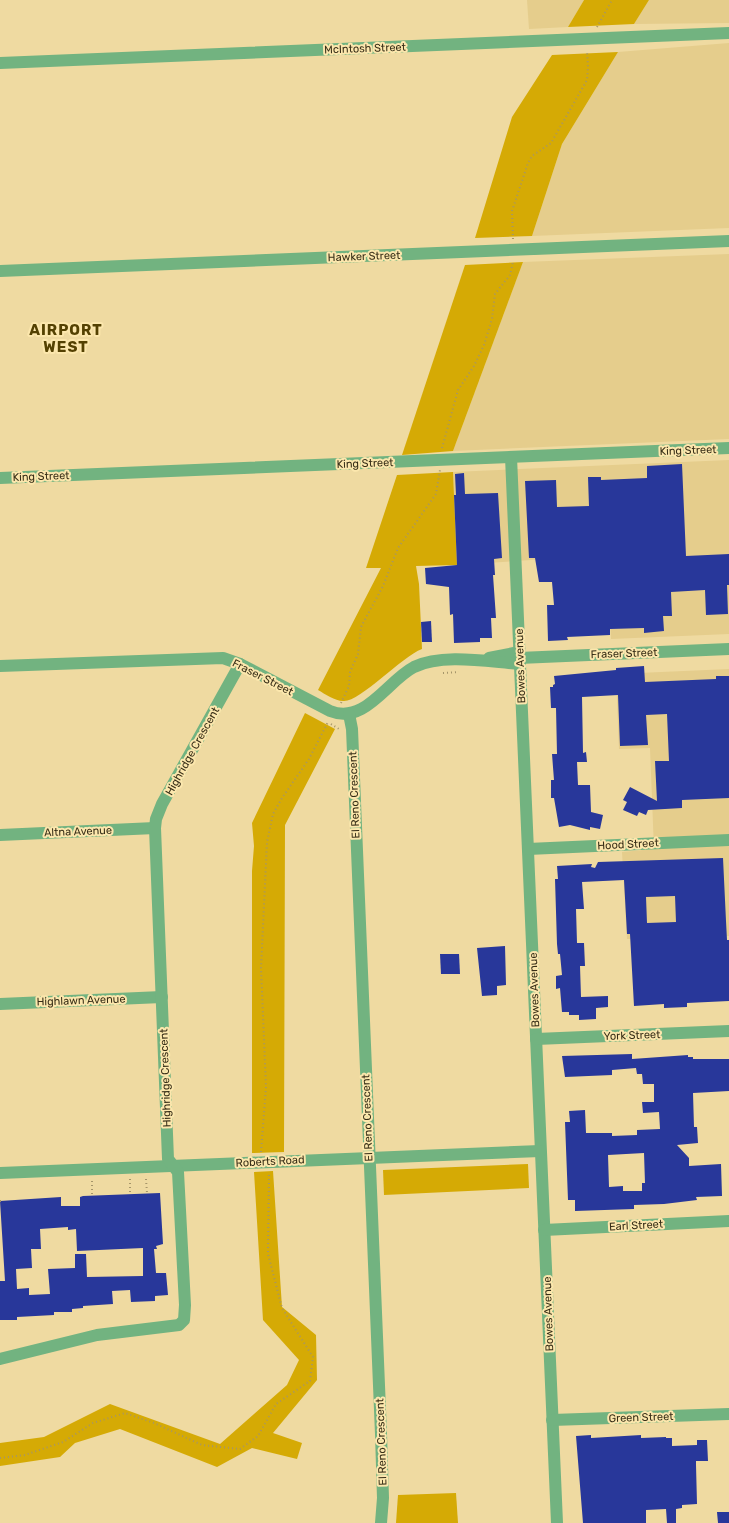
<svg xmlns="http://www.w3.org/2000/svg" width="729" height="1523" viewBox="0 0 729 1523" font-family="Rubik,sans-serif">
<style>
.built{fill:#e5cd8c}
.green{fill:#d5aa05}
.building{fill:#28379a;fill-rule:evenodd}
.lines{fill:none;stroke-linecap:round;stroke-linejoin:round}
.path{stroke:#a5956a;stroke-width:2;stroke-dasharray:1 3;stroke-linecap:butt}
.minor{stroke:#72b380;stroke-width:12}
.labels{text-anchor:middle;stroke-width:4;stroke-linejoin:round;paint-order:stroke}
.street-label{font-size:11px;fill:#362d16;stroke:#fce7ad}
.district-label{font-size:15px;font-weight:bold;letter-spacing:1px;fill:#544102;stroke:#fce7ad}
</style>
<rect width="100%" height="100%" fill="#efdaa1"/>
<!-- built -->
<g class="built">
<polygon points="527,0 584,0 568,27 529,29"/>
<polygon points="649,0 729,0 729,23 634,24"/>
<polygon points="729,43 729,228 532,236 562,144 618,52"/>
<polygon points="729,254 729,439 453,451 523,262"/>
<polygon points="729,460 729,634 611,639 608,555 457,565 453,472"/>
<polygon points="729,669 729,936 627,939 622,852 654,849 650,748 619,749 616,674"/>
</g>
<!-- green -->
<g class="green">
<polygon points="584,0 649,0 634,24 568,27"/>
<polygon points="618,52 562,144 532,236 475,238 512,117 552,55"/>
<polygon points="523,262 453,451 402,455 465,265"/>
<path d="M453,472L457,565L416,566L419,584L422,649C401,657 359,703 343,701C335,701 325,694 318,690L381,568H366L397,475Z"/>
<polygon points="305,713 335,729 285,825 284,1152 252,1153 252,871 254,846 252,823"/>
<polygon points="528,1164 529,1188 384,1195 383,1170"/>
<polygon points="273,1171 282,1307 316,1335 317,1380 273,1433 302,1443 297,1459 252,1448 217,1467 120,1429 75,1443 60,1457 0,1466 0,1443 44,1437 110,1404 220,1444 287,1385 299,1360 263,1320 254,1172"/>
<polygon points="456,1493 458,1523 396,1523 398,1495"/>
</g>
<!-- building -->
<g class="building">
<polygon points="682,464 686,556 729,554 729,585 727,585 728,614 706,615 705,590 671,592 672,616 663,616 664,631 644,633 644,628 610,629 610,635 567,637 568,640 548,641 547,605 554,605 552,582 539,582 535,558 529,558 525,481 556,480 557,507 589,506 588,477 601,477 601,480 647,478 647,466"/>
<polygon points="464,473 465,494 498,493 502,558 494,559 495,575 493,575 496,618 491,618 492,638 480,638 480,642 454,643 453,614 450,615 449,587 426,584 425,568 457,565 454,495 456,495 455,474"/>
<polygon points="431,621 432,642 422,642 421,622"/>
<polygon points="644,666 645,682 716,679 716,676 729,676 729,798 682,800 682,808 648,810 646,815 639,812 637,816 623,810 627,802 623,800 630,787 657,801 655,761 669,761 667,714 646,715 648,745 620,746 618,695 582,697 583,753 586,752 587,762 577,762 578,785 590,785 591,812 603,815 600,829 590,827 590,830 570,825 559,827 554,798 551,798 551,780 554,780 552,754 557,754 556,708 551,708 550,687 553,687 553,685 555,684 554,676 616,670 616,668"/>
<path d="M723,858L726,921L727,940H729V1001L687,1003V1007L664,1008V1004L634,1006L630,934H627L624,880L582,882L584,909H576L577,943H584L585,966H580L581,997L608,996V1007L596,1008V1019L579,1020V1015H569V1012H562L560,988L556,989V976L562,975L560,954H558L557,944L555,879H558L557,866L592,864L591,867L595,868L598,862ZM675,896L676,922L647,923L646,897Z"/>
<polygon points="505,946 506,985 497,986 497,995 482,996 477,948"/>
<polygon points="440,954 459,954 460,974 441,974"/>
<path d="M632,1054V1059L688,1055V1057H693V1059H729V1091L693,1093L694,1127H697L698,1143L677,1145L689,1158V1166L721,1164L722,1196L696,1197L697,1200L664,1204L634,1205V1209L575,1211V1200H568L565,1122H570L569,1111L585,1110L586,1133H612V1136L637,1135V1130L660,1129L659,1112L643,1113L642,1102H654V1084H643L642,1074H637L636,1068L612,1070V1075L565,1077L562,1056ZM644,1153L645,1183H642V1191H623V1186L609,1187L608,1155Z"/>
<path d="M160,1193L163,1244L156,1246L157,1249H154L156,1273H166L168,1295L155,1296V1301L131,1302L130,1290L112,1291L113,1304L83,1306V1308L72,1309V1312H54V1315L17,1317V1320H0V1281H5L0,1201L61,1197V1206H80V1197L83,1196ZM68,1227V1230L76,1229L77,1251L143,1248V1276L87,1277L86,1254H75V1268L48,1269L50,1294L29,1295V1288L17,1289L16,1269L32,1268L31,1249H41L40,1229Z"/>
<polygon points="591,1435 591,1438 641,1435 641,1438 666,1437 666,1438 672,1438 672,1446 697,1445 697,1440 707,1440 708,1461 696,1461 696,1465 697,1504 682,1505 682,1508 676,1509 676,1523 667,1523 666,1509 646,1510 646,1523 583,1523 576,1436"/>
<polygon points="717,1512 729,1512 729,1523 718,1523"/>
</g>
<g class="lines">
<!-- path -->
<g class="path">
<polyline points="597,27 612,0"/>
<polyline points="513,239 512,211 528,163 532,156 551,143 587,80 588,67 587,51"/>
<polyline points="442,448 458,390 474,366 484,345 492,319 495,294 510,275 513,262"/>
<polyline points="443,673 459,672"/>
<polyline points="341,703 349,686 350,672 358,654 361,627 383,586 398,548 436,494 440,470"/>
<polyline points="331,724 339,729"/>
<polyline points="261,1152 266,1087 261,968 267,842 273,814 282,798 309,759 328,722"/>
<polyline points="130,1179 130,1194"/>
<polyline points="146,1179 147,1193"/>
<polyline points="92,1181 92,1194"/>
<polyline points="0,1201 4,1201"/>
<polyline points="0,1458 25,1455 63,1442 93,1423 125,1413 154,1423 202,1445 240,1449 258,1436 276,1404 310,1381 313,1357 282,1308 268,1254 269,1174"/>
</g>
<!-- minor -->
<g class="minor">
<polyline points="0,63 729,33"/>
<polyline points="0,271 729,241"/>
<polyline points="511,457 557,1523"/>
<polyline points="0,478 729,448"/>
<polyline points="489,658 519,652"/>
<polyline points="519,658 729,649"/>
<path d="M0,666L223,658L240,664L330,711C365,725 387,681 414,667C443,653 489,662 520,664"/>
<polyline points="349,714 352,729 381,1434 383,1498 381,1523"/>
<polyline points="0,835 155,828"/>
<polyline points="528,849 729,840"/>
<polyline points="0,1004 162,997"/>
<polyline points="536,1039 729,1031"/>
<polyline points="0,1173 540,1151"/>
<polyline points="544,1230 729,1221"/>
<polyline points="0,1359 97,1335 179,1325 184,1320 185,1305 178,1172 168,1159 155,828 156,819 162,804 240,664"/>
<polyline points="552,1420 729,1414"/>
</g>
</g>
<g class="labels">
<!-- street labels -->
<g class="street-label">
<text transform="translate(365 48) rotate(-2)" y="4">McIntosh Street</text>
<text transform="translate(364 256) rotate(-2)" y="4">Hawker Street</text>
<text transform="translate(688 450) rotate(-2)" y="4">King Street</text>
<text transform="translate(365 463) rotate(-2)" y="4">King Street</text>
<text transform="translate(41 476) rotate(-2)" y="4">King Street</text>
<text transform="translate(624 653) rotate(-2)" y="4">Fraser Street</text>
<text transform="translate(520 666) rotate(-92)" y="4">Bowes Avenue</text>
<text transform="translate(263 677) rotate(27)" y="4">Fraser Street</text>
<text transform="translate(192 751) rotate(-61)" y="4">Highridge Crescent</text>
<text transform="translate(354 795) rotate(-92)" y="4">El Reno Crescent</text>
<text transform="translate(78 831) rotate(-2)" y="4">Altna Avenue</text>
<text transform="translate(628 844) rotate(-3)" y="4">Hood Street</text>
<text transform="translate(534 990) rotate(-92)" y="4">Bowes Avenue</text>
<text transform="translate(81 1000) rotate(-2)" y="4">Highlawn Avenue</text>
<text transform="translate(632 1035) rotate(-2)" y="4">York Street</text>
<text transform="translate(165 1078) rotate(-92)" y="4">Highridge Crescent</text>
<text transform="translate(367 1118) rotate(-92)" y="4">El Reno Crescent</text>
<text transform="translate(270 1161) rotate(-3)" y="4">Roberts Road</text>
<text transform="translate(636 1225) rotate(-3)" y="4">Earl Street</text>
<text transform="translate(548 1314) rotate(-92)" y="4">Bowes Avenue</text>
<text transform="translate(641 1417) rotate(-2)" y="4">Green Street</text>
<text transform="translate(381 1442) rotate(-92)" y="4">El Reno Crescent</text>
</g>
<!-- district labels -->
<g class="district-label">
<text x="66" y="335">AIRPORT<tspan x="66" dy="17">WEST</tspan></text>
</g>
</g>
</svg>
